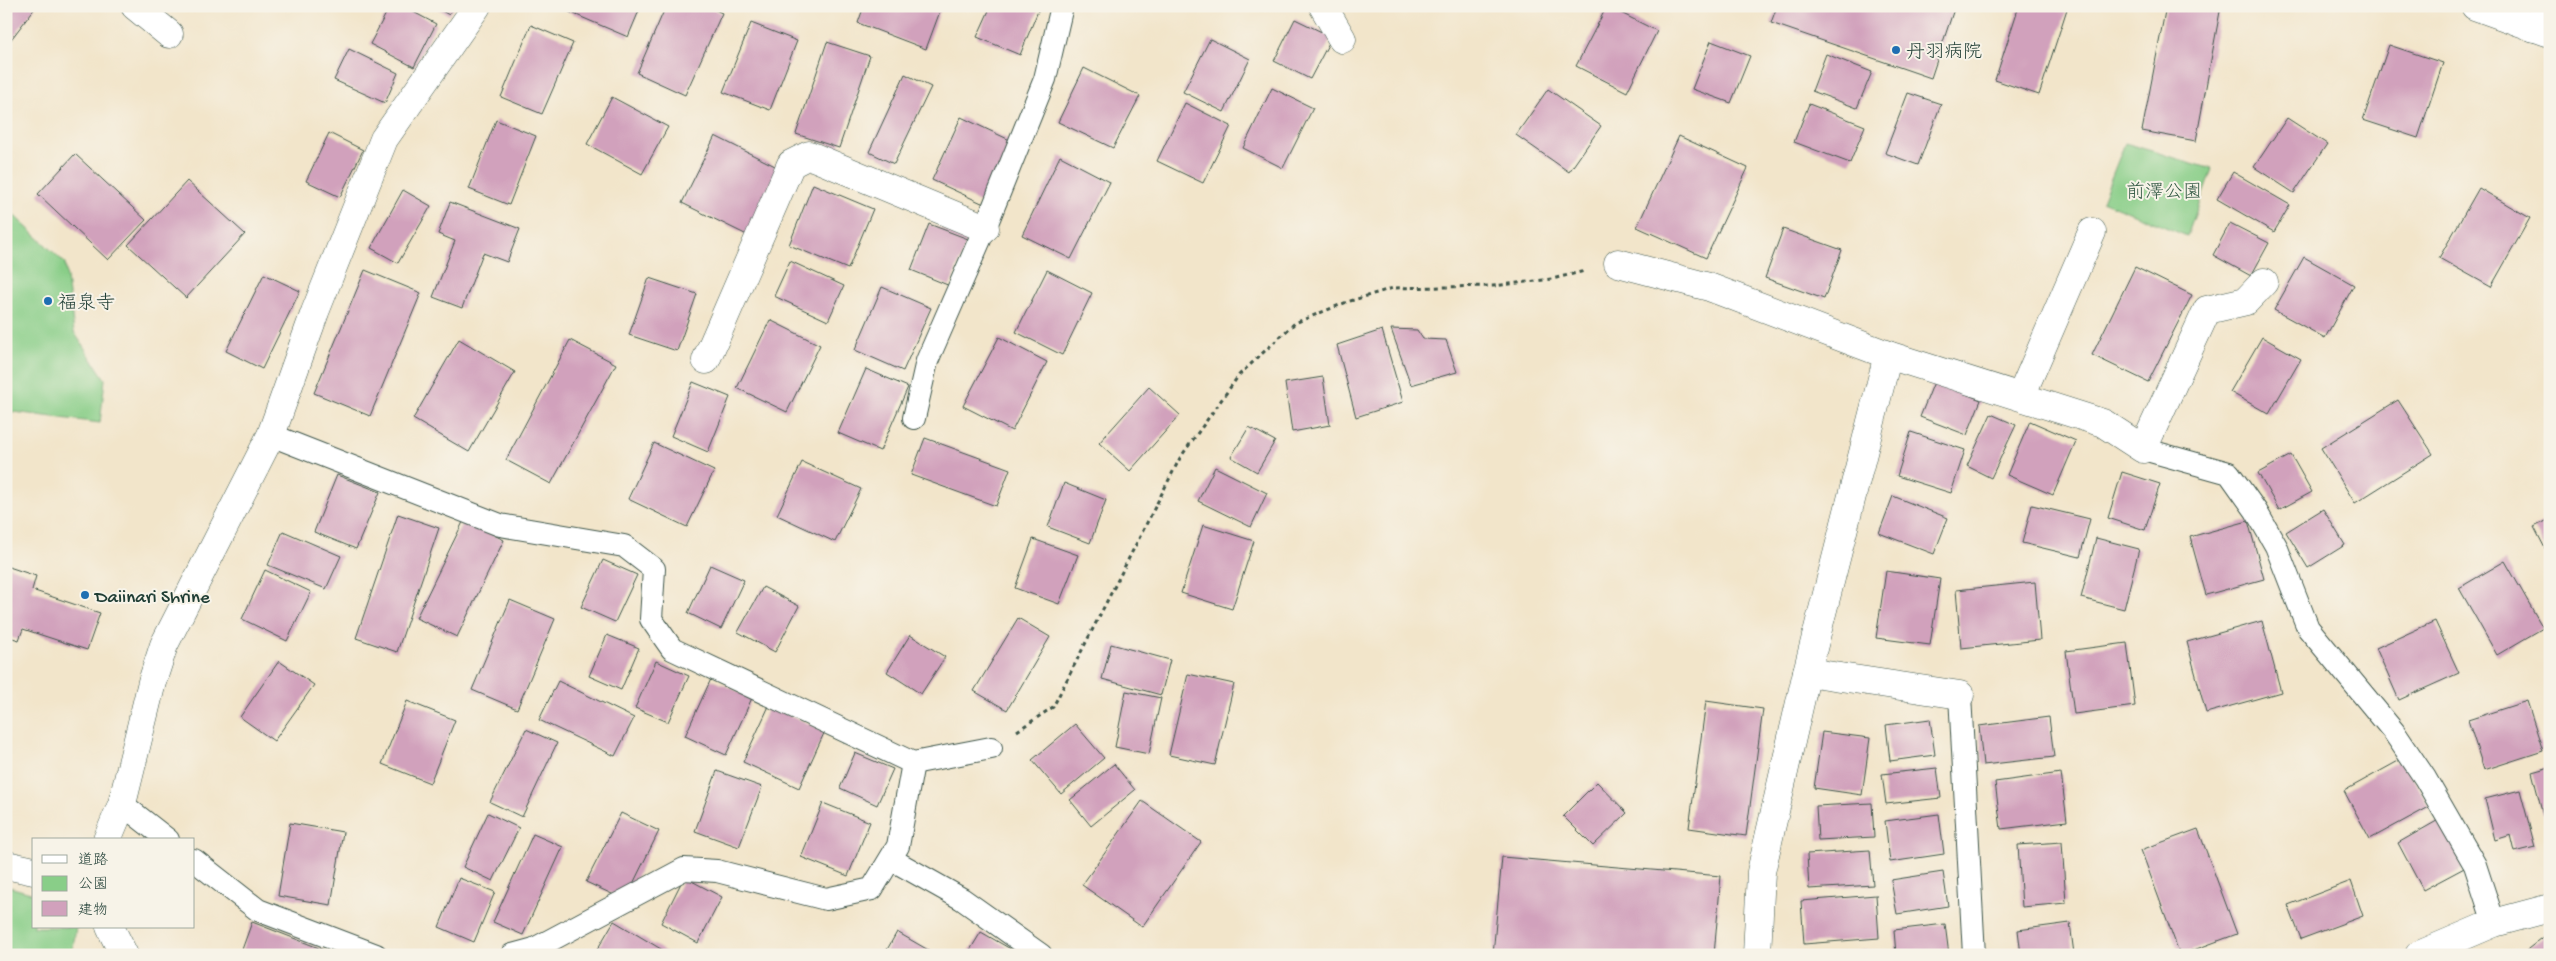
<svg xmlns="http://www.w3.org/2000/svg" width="2556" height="961" viewBox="0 0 2556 961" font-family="'Gochi Hand','Klee One',sans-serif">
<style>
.green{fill:#89ce88;stroke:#54865e}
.building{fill:#d1a1bc}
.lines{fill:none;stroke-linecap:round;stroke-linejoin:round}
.lane-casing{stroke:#3f564a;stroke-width:24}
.street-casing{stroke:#3f564a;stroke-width:29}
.secondary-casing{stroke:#3f564a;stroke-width:29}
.primary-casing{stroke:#3f564a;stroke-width:29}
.path{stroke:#3f564a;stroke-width:3;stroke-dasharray:4 4;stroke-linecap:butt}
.lane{stroke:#fff;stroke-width:22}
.street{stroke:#fff;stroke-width:28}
.secondary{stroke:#fff;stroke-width:28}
.primary{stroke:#fff;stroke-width:28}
.poi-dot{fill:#1f6fb2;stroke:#f7f3e8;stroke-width:2}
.labels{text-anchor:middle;stroke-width:4;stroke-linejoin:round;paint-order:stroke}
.poi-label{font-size:19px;fill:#1f3d34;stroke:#f7f3e8;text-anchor:start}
.park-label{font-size:19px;fill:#345a45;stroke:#f7f3e8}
</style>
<rect width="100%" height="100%" fill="#f7f3e8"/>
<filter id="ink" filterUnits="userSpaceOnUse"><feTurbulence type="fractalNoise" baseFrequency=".02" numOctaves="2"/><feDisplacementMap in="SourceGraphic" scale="10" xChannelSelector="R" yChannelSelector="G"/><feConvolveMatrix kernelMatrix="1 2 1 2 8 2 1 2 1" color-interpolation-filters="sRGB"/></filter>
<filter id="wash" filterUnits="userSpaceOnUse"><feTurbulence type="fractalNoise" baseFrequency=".0096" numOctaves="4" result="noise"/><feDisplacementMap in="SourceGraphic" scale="20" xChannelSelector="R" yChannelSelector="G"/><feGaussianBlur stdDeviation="1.12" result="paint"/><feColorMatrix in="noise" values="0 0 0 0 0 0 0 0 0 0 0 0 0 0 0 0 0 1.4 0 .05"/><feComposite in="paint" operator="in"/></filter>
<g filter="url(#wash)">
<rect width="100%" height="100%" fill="#f2e5ca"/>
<!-- green -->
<g class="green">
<polygon points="2125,143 2212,169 2187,236 2102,201"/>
<polygon points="6,208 65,263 74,332 105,379 100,423 6,411"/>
<polygon points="6,886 34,894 34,927 76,927 72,955 6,955"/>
</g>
<g id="blocks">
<!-- building -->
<g class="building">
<polygon points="6,6 32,6 35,8 6,46"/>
<polygon points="390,6 402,6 436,24 414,67 370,44"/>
<polygon points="433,6 455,6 449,15"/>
<polygon points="569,6 641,6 628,37 567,11"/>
<polygon points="666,6 707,6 722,13 685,95 637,73"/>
<polygon points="864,6 942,6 926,49 858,23"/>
<polygon points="991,6 1040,6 1020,55 977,37"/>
<polygon points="1607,6 1657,31 1627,92 1576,66"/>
<polygon points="1777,6 1955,6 1931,78 1771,23"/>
<polygon points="2019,6 2068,6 2039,95 1995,80"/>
<polygon points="2166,6 2221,6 2196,141 2142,131"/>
<polygon points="1295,19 1332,37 1310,79 1274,61"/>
<polygon points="751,23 797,41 770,110 723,92"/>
<polygon points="531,25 573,43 542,114 501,97"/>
<polygon points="1210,39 1250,59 1224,112 1183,92"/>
<polygon points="1711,41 1750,56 1731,103 1692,89"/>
<polygon points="827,42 870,56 839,148 796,134"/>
<polygon points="2389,45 2443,63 2418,138 2363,120"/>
<polygon points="349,49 398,73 385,103 334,80"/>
<polygon points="1826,54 1872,72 1857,108 1812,91"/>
<polygon points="1084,68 1140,96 1113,148 1058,122"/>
<polygon points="905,74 931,87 894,164 869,152"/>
<polygon points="1272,88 1313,108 1283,168 1243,148"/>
<polygon points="1548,89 1601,126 1569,172 1516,135"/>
<polygon points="1908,93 1941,104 1918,165 1885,153"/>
<polygon points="612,97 668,127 642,174 587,144"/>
<polygon points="1185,103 1231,126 1203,183 1157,161"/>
<polygon points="1809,104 1865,126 1850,163 1794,142"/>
<polygon points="961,117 1014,142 986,205 932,180"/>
<polygon points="2287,118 2327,144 2294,193 2254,167"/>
<polygon points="496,120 536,136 509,205 469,189"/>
<polygon points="329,133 363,150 340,197 306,181"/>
<polygon points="715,136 779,168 747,235 682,203"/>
<polygon points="1679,136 1748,168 1706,258 1637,227"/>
<polygon points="75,154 146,220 108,260 38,194"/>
<polygon points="1060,156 1110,182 1071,259 1022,235"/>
<polygon points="2233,172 2290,205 2274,232 2217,199"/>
<polygon points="187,181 245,234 186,298 128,245"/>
<polygon points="813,184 873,209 848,269 789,245"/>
<polygon points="2479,188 2530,218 2491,287 2439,258"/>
<polygon points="403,190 431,206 398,263 371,248"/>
<polygon points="450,202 520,229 507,262 483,253 462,308 433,297 455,241 438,234"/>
<polygon points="2230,223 2269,243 2251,276 2213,255"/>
<polygon points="929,224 968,239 950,286 911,270"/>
<polygon points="1783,229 1842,250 1824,299 1765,278"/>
<polygon points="2304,257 2354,285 2325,338 2274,310"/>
<polygon points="790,261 844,286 828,321 774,296"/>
<polygon points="2135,267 2192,295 2148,382 2092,355"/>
<polygon points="365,270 421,293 370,416 314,393"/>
<polygon points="1047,270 1092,293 1062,355 1016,332"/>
<polygon points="264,274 300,291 262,369 226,351"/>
<polygon points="649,278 697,294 677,351 629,335"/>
<polygon points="882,287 931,308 903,371 855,350"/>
<polygon points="770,320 820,345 787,412 737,388"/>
<polygon points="1391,329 1417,330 1423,339 1446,340 1457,372 1411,385"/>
<polygon points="1382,330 1403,402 1356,417 1337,345"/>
<polygon points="999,337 1047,362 1012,431 963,406"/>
<polygon points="2262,337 2301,359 2269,414 2230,392"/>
<polygon points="459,339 515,372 469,452 413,419"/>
<polygon points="570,340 616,364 551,484 506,460"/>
<polygon points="866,369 908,387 880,451 838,433"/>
<polygon points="1323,377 1330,425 1292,432 1285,383"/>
<polygon points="693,382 730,397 708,452 671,436"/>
<polygon points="1934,382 1981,400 1967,435 1920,417"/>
<polygon points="1149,387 1180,415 1130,471 1099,443"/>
<polygon points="2398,400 2433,454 2355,503 2321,448"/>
<polygon points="1991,414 2016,425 1991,478 1967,466"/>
<polygon points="2030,421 2076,441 2053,495 2007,475"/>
<polygon points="1249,427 1275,441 1257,472 1231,457"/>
<polygon points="1911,432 1965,450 1951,493 1897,476"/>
<polygon points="925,438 1010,469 996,506 911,475"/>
<polygon points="654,443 714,471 687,527 628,499"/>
<polygon points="2291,455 2312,492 2279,510 2258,473"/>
<polygon points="802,462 861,489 835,542 777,515"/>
<polygon points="1215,467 1267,493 1251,527 1198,501"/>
<polygon points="2122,472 2160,484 2145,530 2108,518"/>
<polygon points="337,475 380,492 356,549 314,532"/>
<polygon points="1064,483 1106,500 1090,543 1048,527"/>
<polygon points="1893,496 1948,518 1934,554 1879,533"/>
<polygon points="2032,505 2090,519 2080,557 2022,543"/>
<polygon points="2323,509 2345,545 2308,568 2286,532"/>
<polygon points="398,514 439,528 397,652 356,638"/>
<polygon points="2550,519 2550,558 2534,527"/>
<polygon points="464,520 504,540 457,637 416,618"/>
<polygon points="2248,521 2264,579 2206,595 2190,537"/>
<polygon points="1203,525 1254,541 1232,609 1181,593"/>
<polygon points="283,531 341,556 326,589 268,565"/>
<polygon points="2096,538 2139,549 2124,609 2081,598"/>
<polygon points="1033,539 1078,555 1059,604 1015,588"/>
<polygon points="603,560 637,575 615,622 581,607"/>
<polygon points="2505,561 2543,628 2497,655 2459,588"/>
<polygon points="710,565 744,580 721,629 688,613"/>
<polygon points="6,566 36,576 32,590 100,613 87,650 23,629 19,640 6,636"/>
<polygon points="265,570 311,592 287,641 242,619"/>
<polygon points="1886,571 1940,579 1930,645 1876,638"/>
<polygon points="2035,582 2040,640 1961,648 1956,590"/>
<polygon points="763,587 799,606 775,652 738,632"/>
<polygon points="510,600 555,619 517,709 472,690"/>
<polygon points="1018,618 1050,637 1007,710 974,691"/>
<polygon points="2262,621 2281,692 2206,713 2187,642"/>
<polygon points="2435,621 2459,673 2399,700 2376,648"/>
<polygon points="607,635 639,648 621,690 589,676"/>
<polygon points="910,635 945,657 921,694 887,672"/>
<polygon points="2127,643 2135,706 2074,714 2066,651"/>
<polygon points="1111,644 1170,660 1161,695 1102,679"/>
<polygon points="279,661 314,685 274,741 240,717"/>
<polygon points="656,661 689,676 668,722 635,708"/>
<polygon points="1188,674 1234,684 1215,765 1169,755"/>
<polygon points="711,679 752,698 726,755 685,736"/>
<polygon points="558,681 634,718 615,756 539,720"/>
<polygon points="1126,691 1161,698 1149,754 1115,747"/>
<polygon points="407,701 455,720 430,783 382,764"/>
<polygon points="1706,701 1763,709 1746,836 1689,828"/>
<polygon points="2527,701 2543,751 2484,770 2468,720"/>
<polygon points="769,706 825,731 799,788 743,762"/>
<polygon points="2049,717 2054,757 1983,765 1979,726"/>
<polygon points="1930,719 1935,755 1890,761 1886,725"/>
<polygon points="1075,724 1104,758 1061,794 1032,760"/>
<polygon points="526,729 557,743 522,817 490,802"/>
<polygon points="1822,732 1870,738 1862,795 1814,788"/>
<polygon points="855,753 893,769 877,805 840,788"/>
<polygon points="2402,759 2429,807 2370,839 2344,791"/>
<polygon points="1114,764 1135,790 1091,826 1070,800"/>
<polygon points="2550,767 2550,838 2549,838 2532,772"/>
<polygon points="1937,768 1941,798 1886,804 1882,774"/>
<polygon points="717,771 762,787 739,847 695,831"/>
<polygon points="2061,773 2067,821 2001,829 1995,782"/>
<polygon points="1597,782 1627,813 1593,846 1563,816"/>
<polygon points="2520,790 2535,847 2515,852 2511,835 2495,840 2485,799"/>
<polygon points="1142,801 1201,842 1142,927 1082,885"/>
<polygon points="823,803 870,822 848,876 801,857"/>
<polygon points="1872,803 1874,837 1818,840 1816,806"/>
<polygon points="488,813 519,828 493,881 463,867"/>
<polygon points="621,813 659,831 625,900 586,882"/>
<polygon points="1939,814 1944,854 1890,862 1885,821"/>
<polygon points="2442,818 2468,866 2423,890 2398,843"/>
<polygon points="290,823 343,832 331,905 278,896"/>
<polygon points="2198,829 2237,934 2180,955 2141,850"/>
<polygon points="533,834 563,847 523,935 493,922"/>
<polygon points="2062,842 2066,903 2022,907 2018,845"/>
<polygon points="1870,850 1873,885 1809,889 1807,854"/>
<polygon points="1502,857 1721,876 1714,955 1493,955"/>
<polygon points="1943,872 1948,906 1897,914 1891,880"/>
<polygon points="684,877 722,897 698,943 661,923"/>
<polygon points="459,878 495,892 474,942 439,927"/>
<polygon points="2351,881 2363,916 2301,939 2288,905"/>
<polygon points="1876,895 1879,938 1804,944 1801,901"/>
<polygon points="614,921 671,955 594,955"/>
<polygon points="252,922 324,950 322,955 240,955"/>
<polygon points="2070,923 2074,954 2021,955 2018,930"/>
<polygon points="1945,924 1949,955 1896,955 1894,930"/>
<polygon points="897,932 937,955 884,955"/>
<polygon points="981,932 1021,955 967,955"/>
<polygon points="2550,932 2550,955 2527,955 2524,952"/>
<polygon points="1871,950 1871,955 1836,955 1835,953"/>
</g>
</g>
</g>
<g filter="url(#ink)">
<use href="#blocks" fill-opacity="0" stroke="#3f564a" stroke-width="1"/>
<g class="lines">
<defs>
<g id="lane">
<polyline points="914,418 927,361 985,228 1045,79 1062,6"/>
<polyline points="271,435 500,525 624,546 654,569 651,619 672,649 913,763 991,748"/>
<polyline points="2143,449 2229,473 2256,511 2276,546 2308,628 2394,732 2425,778 2475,865 2494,923"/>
<polyline points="1960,695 1974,955"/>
<polyline points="122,804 168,840"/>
<polyline points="891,859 962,899 1041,955"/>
<polyline points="194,860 258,910 376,955"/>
<polyline points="512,955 534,949 684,869 717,871 826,899 872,889 898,846 913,763"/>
</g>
<g id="street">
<polyline points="135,6 169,34"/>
<polyline points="1323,6 1342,39"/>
<polyline points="2534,28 2547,6"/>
<polyline points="1618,263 1709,287 1888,355 2103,423 2143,449 2207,310 2246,301 2264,282"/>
<polyline points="706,360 791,164 809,155 985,228"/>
<polyline points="2021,396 2092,232"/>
<polyline points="1807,672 1960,695"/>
<polyline points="107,840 122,804 152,682 164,645 271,435 315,312 384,139 477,6"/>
<polyline points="6,865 34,871"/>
<polyline points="110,927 124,955"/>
<polyline points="1757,955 1761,872 1807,672 1888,355"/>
</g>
<polyline id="secondary" points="2419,955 2494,923 2550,908"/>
<polyline id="primary" points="2475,6 2550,33"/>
</defs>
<!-- lane casing -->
<use href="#lane" class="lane-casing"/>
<!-- street casing -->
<use href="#street" class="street-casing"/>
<!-- secondary casing -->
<use href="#secondary" class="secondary-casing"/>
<!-- primary casing -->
<use href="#primary" class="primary-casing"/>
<!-- path -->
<polyline class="path" points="1017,731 1053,707 1180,458 1239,375 1295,323 1347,302 1393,288 1493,286 1552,279 1585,271"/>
<!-- lane -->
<use href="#lane" class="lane"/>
<!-- street -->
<use href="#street" class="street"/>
<!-- secondary -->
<use href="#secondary" class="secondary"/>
<!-- primary -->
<use href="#primary" class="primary"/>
</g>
</g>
<!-- markers -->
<g class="poi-dot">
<circle cx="1896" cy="50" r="5"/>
<circle cx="48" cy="301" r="5"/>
<circle cx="85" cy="595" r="5"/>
</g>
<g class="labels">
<!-- poi labels -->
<g class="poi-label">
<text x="1906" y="57">丹羽病院</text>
<text x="58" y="308">福泉寺</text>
<text x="95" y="602">Daiinari Shrine</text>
</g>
<!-- park labels -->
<g class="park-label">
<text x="2164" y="197">前澤公園</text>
</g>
</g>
<!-- margin -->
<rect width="2556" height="961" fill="none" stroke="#f7f3e8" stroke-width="25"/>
<!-- legend -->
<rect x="32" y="838" width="162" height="90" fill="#f7f3e8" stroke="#a1aaa0"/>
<rect x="42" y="855" width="25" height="8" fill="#ffffff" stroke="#a1aaa0"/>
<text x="78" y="864" font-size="15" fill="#1f3d34">道路</text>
<rect x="42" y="876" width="25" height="15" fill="#89ce88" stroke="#a1aaa0"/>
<text x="78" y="888" font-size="15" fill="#1f3d34">公園</text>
<rect x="42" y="901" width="25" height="15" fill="#d1a1bc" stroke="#a1aaa0"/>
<text x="78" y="914" font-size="15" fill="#1f3d34">建物</text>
</svg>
